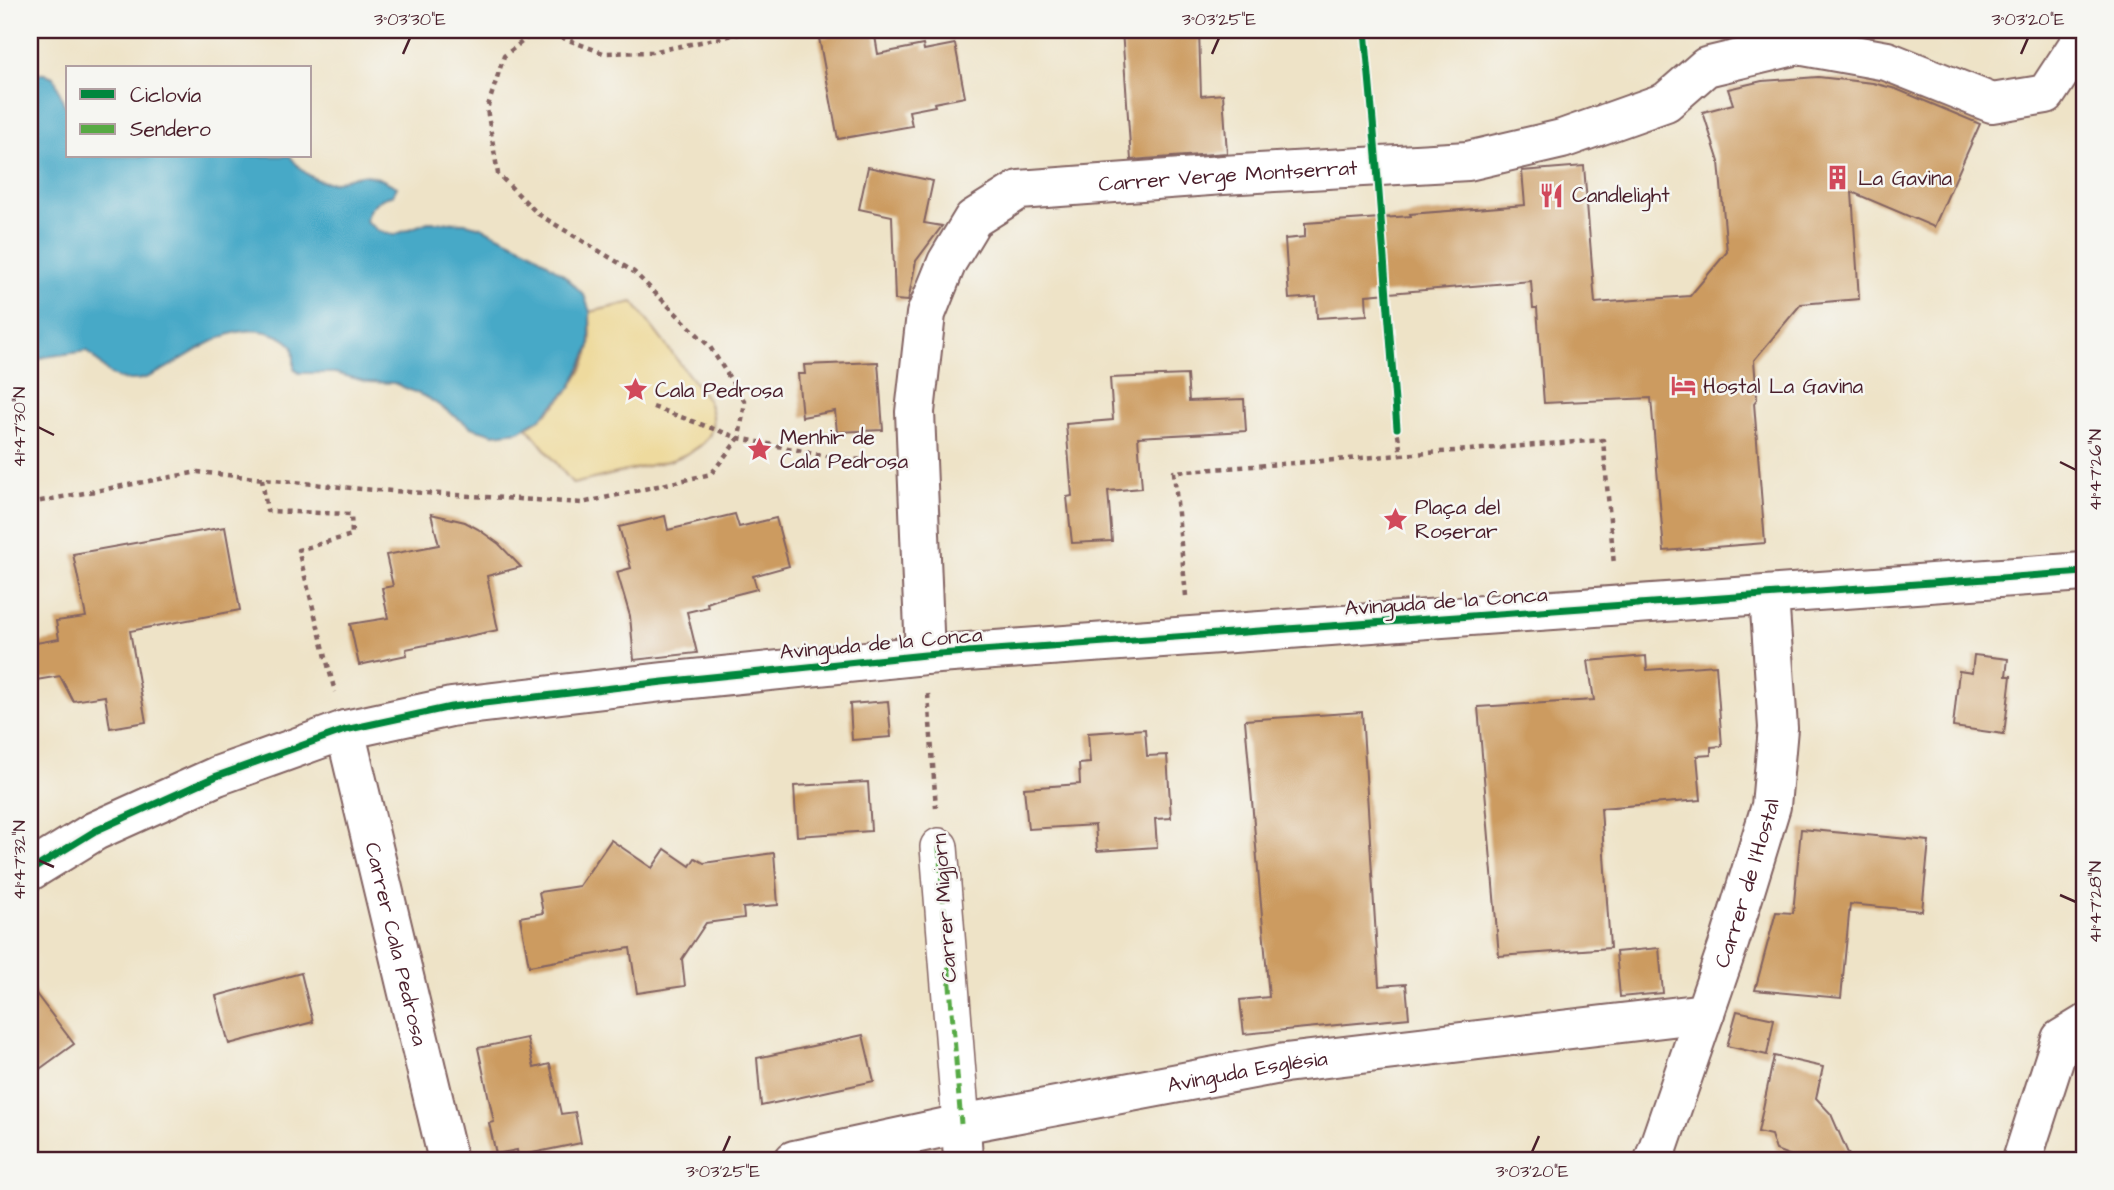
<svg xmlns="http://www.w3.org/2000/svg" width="2114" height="1190" viewBox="0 0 2114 1190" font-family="'Architects Daughter',sans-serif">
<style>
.sand{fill:#eeda9e;stroke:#9c7c64;stroke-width:2}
.water{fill:#47a9c7;stroke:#486479;stroke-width:2}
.building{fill:#cc9b60}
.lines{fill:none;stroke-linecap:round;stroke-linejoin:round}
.pedestrian-casing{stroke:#836462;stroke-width:40}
.minor-casing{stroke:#836462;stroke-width:42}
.path{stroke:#836462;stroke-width:4.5;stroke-dasharray:5 5;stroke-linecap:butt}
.pedestrian{stroke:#fff;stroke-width:37}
.minor{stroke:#fff;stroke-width:38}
.quiet{stroke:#57aa44;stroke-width:5;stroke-dasharray:10 5;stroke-linecap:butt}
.cycleway-casing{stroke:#f6f6f2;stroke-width:11}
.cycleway{stroke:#00873e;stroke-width:7}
.ticks{fill:none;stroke:#4a1f2b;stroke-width:2.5}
.labels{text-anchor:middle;stroke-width:5;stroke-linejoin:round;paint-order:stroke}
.street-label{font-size:21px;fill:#4a1f2b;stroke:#f6f6f2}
.poi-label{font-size:21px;fill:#4a1f2b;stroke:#f6f6f2;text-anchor:start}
.neatline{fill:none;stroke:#4a1f2b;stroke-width:2.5}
.ticks-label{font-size:18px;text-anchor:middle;fill:#4a1f2b}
</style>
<rect width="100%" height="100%" fill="#f6f6f2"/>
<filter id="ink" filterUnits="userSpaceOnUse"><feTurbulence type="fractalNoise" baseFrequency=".0143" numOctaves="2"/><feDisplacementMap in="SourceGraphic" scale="14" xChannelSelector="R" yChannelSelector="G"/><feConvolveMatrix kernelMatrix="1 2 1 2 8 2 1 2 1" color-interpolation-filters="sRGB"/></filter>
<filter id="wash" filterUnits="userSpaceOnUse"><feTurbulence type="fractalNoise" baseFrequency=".00686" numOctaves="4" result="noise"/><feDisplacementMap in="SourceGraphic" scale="28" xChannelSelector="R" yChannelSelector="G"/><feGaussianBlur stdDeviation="1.57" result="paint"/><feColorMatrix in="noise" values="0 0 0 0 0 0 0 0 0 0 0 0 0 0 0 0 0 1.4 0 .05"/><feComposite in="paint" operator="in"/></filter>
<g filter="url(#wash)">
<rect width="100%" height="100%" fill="#eee3c7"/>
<!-- sand -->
<path class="sand" d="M633,302L707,399C722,434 705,448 672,460L573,484L527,427C554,412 585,377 590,345C592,335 590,323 590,312Z"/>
<!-- water -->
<path class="water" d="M30,73L45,74L54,77L64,104L68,109V156H290C300,170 316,185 335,182C344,180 352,176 361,175C374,174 387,182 397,187L393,195C379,199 368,205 366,221L379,231L394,235L428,222L466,223L481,227L530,250L565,276L584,295L590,312V346L587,354L571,387L541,418L519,431L494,434L471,427L428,398L394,383L368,382L335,373H299L294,368C294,348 296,343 276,335C233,318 196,353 161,371C151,376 141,381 130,380C106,379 103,364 87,351L44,357L30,364Z"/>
<g id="blocks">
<!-- building -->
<g class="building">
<polygon points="866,30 874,30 878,54 923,45 924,50 955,44 965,97 934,103 935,106 909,111 912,126 838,139 819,38"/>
<polygon points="1122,30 1199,30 1201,96 1223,94 1227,153 1131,160"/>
<polygon points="1818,77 1873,83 1896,89 1980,124 1934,227 1852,192 1859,299 1801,304 1754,360 1757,399 1754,403 1765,543 1664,551 1651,398 1544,403 1537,308 1533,308 1531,281 1366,295 1367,315 1317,318 1316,297 1289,299 1285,239 1305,237 1305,223 1411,216 1410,214 1525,205 1522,171 1584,166 1595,303 1690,296 1727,252 1719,162 1703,112 1733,104 1728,89 1762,81"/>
<polygon points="868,167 933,181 924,223 942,226 916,261 908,301 895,300 892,216 859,209"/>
<polygon points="878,362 883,430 837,432 835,411 802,417 798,374 805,374 804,365"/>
<polygon points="1187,375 1189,401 1244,399 1246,431 1138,437 1142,488 1108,491 1112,541 1072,543 1067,497 1072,496 1066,424 1113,420 1110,378"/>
<polygon points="431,514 465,522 478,529 499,544 521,567 487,576 498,630 406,649 407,655 359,665 350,624 388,618 382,588 393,586 386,555 439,545"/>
<polygon points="735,514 739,527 776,518 789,566 753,576 757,589 718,599 707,603 708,607 687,612 697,653 634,660 630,616 617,572 631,568 619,527 665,516 668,530"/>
<polygon points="225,527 240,610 130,631 146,722 110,728 105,696 73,701 60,676 30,681 30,644 59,639 56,621 86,617 73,554"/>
<polygon points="1974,655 2008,659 2006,676 2011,676 2004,734 1953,727 1959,671 1972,673"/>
<polygon points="1646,656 1647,670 1716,665 1722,746 1711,747 1711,755 1697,756 1701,800 1601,808 1610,948 1499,956 1478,707 1594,700 1588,661"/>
<polygon points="888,701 891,737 852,740 850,704"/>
<polygon points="1362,712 1379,986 1406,984 1409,1018 1244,1034 1240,1000 1269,997 1245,720"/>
<polygon points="1145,729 1147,756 1167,755 1171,818 1155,819 1157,847 1097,851 1095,825 1028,829 1024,788 1080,784 1079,764 1090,763 1088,733"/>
<polygon points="868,782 871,831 797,836 794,786"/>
<polygon points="1801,829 1929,841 1922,911 1850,904 1841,998 1755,990 1776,912 1793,913"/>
<polygon points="611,840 652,868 665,849 690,866 695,858 704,863 774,853 778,905 743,908 744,918 706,923 682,959 685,986 637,993 630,948 529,966 520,917 543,913 539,892 579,886"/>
<polygon points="1659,948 1663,993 1620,997 1616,952"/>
<polygon points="301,973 313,1022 229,1044 216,996"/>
<polygon points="30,986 74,1044 30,1076"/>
<polygon points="1737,1011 1774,1019 1767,1055 1727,1046"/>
<polygon points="863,1035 874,1081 761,1106 757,1058"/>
<polygon points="527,1038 534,1068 550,1064 561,1114 575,1112 581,1143 518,1156 517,1150 496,1154 489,1123 494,1122 478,1048"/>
<polygon points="1774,1056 1823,1067 1816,1098 1831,1114 1851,1160 1804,1160 1791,1156 1776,1150 1771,1135 1758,1132"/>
</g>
</g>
</g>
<g filter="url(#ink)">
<use href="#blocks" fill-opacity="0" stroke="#836462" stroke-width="2"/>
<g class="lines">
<defs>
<polyline id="pedestrian" points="939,847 961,1124"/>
<g id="minor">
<path id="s1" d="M925,655L915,412L926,314L947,262L973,219L1019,190L1223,175L1468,161L1562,139L1666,102L1706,67L1798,45L1887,61L1992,103L2046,94L2084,36"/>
<path id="s2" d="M345,730L448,1160"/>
<polyline points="30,871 95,831 217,776 345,730 451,707 663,682 925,655 2084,572"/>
<polyline points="961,1124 963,1160"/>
<path id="s3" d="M794,1160L961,1124L1285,1063L1705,1013"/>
<path id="s4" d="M1654,1160L1730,940L1771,806L1778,728L1769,595"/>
<polyline points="2022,1160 2061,1039 2084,1025"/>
</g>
</defs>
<!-- pedestrian casing -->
<use href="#pedestrian" class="pedestrian-casing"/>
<!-- minor casing -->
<use href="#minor" class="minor-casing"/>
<!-- path -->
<g class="path">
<polyline points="542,30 603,53 652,52 758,30"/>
<polyline points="1365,30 1374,126"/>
<polyline points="1380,205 1397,428 1401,455 1603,440 1614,565"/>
<polyline points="653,407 739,438 841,459 877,460"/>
<polyline points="262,479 267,511 351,514 352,535 298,550 335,692"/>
<polyline points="30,503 198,472 361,489 582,503 711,474 739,438 745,402 710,347 634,272 538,214 498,174 487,109 504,56 537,30"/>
<polyline points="1186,596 1174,472 1401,455"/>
<polyline points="928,694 936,808"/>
</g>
<!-- pedestrian -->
<use href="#pedestrian" class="pedestrian"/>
<!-- minor -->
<use href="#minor" class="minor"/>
<!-- quiet -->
<polyline class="quiet" points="939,847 961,1124"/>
<defs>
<g id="cycleway">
<polyline points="1365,30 1377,167 1397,428"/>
<polyline points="30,871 95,831 217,776 345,730 451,707 663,682 925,655 2084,572"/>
</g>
</defs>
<!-- cycleway casing -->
<use href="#cycleway" class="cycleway-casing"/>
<!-- cycleway -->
<use href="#cycleway" class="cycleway"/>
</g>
</g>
<!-- ticks -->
<path class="ticks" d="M403,54L410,38M1212,54L1219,38M2021,54L2028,38M38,427L54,435M2060,462L2076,470M38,860L54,867M2060,895L2076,902M723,1152L730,1136M1532,1152L1539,1136"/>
<!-- icons -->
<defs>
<symbol id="building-bare" viewBox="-9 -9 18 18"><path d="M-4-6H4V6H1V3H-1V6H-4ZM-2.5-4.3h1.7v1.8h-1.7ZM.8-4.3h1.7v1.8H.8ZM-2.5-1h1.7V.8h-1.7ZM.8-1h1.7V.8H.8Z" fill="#d1495b" stroke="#f6f6f2" stroke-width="2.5" paint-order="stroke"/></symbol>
<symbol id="restaurant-bare" viewBox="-9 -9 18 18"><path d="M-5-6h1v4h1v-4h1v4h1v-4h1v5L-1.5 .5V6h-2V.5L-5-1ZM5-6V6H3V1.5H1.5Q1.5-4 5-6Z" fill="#d1495b" stroke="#f6f6f2" stroke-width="2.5" paint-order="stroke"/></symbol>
<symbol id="hotel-bare" viewBox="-9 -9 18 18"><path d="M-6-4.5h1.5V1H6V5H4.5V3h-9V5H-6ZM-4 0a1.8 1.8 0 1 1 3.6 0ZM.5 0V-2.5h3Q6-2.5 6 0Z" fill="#d1495b" stroke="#f6f6f2" stroke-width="2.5" paint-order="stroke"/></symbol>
<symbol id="sight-bare" viewBox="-9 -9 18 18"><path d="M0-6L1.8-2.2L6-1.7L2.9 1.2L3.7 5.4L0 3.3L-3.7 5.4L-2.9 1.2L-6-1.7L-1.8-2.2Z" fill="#d1495b" stroke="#f6f6f2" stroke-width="2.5" paint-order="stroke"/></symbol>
</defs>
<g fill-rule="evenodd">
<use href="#building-bare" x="1820" y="160" width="35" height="35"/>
<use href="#restaurant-bare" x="1534" y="178" width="35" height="35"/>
<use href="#hotel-bare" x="1666" y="368" width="35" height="35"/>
<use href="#sight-bare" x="618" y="372" width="35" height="35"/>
<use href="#sight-bare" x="742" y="432" width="35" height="35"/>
<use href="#sight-bare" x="1378" y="502" width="35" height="35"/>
</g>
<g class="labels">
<!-- street labels -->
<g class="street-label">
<text dy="7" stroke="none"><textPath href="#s1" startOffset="712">Carrer Verge Montserrat</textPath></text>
<text transform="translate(1446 601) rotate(-4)" y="7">Avinguda de la Conca</text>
<text transform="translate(881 643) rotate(-5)" y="7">Avinguda de la Conca</text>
<text dy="7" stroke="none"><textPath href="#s4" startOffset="292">Carrer de l'Hostal</textPath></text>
<text transform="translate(944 908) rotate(-94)" y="7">Carrer Migjorn</text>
<text dy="7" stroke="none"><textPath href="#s2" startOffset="220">Carrer Cala Pedrosa</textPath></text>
<text dy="7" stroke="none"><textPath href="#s3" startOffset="462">Avinguda Església</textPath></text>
</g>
<!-- poi labels -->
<g class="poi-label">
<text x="1858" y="185">La Gavina</text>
<text x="1572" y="202">Candlelight</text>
<text x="1703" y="393">Hostal La Gavina</text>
<text x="655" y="397">Cala Pedrosa</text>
<text x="780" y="444">Menhir de<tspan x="780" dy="24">Cala Pedrosa</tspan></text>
<text x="1415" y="514">Plaça del<tspan x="1415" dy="24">Roserar</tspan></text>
</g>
</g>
<!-- margin -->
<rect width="2114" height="1190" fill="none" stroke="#f6f6f2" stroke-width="77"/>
<!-- legend -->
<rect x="66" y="66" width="245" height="91" fill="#f6f6f2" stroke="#b1a0a2" stroke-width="2"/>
<rect x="80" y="89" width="35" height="10" fill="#00873e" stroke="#b1a0a2" stroke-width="2"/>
<text x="130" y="102" font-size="21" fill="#4a1f2b">Ciclovía</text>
<rect x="80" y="124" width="35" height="10" fill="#57aa44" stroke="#b1a0a2" stroke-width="2"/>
<text x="130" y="136" font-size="21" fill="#4a1f2b">Sendero</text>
<rect x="38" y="38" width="2038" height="1114" class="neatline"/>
<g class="ticks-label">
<text x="410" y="25">3°03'30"E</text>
<text x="1219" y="25">3°03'25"E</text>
<text x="2028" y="25">3°03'20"E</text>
<text transform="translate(19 427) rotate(-90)" y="6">41°47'30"N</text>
<text transform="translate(2095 470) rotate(-90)" y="6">41°47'26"N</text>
<text transform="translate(19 860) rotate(-90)" y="6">41°47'32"N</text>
<text transform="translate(2095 902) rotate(-90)" y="6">41°47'28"N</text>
<text x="723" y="1177">3°03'25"E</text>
<text x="1532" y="1177">3°03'20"E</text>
</g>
</svg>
